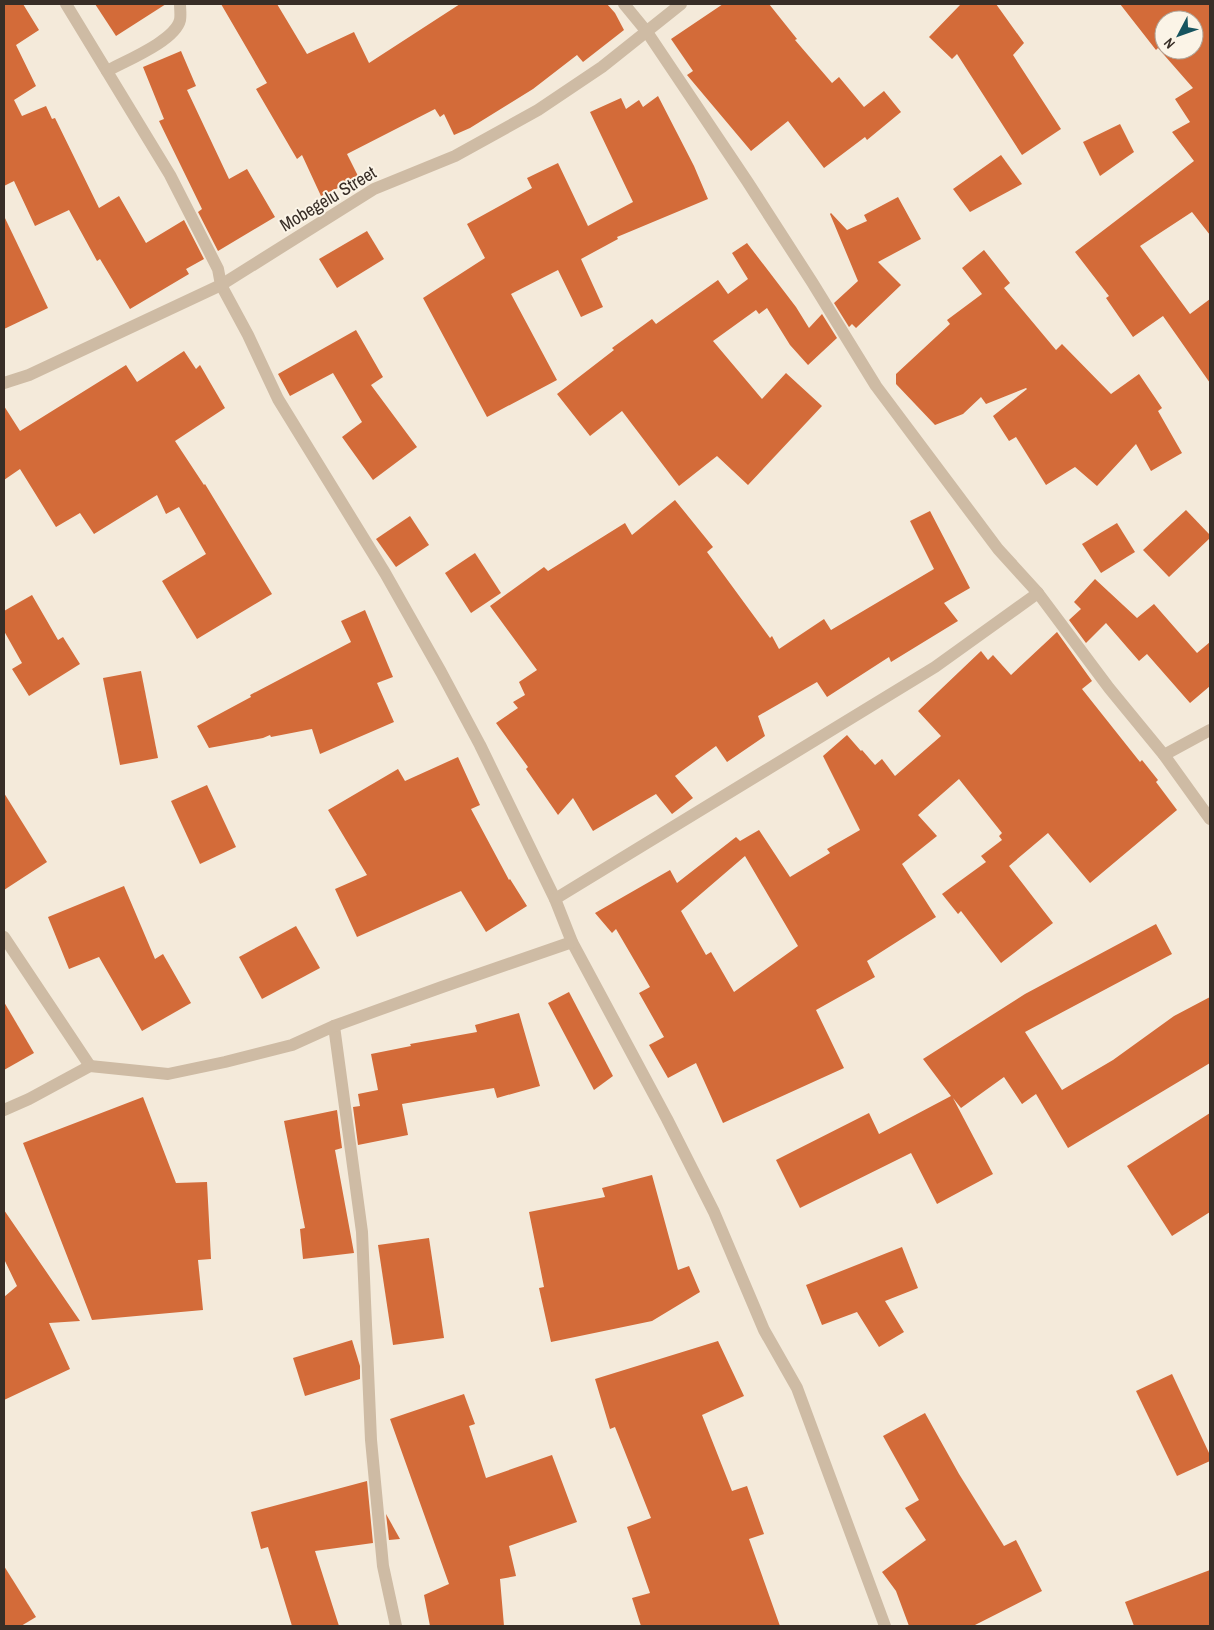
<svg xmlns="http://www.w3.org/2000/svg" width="1214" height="1630" viewBox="0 0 1214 1630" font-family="'Archivo Narrow',sans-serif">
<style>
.building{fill:#d36b39;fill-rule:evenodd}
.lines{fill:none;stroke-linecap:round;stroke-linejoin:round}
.street{stroke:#cebba4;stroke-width:12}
.labels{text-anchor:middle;stroke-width:4;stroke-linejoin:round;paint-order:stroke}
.street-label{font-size:18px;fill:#382e27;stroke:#fbf4e7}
</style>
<rect width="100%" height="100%" fill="#f4eada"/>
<!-- building -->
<g class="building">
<polygon points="4,4 23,4 39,30 16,45 36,86 14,100 22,116 46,106 52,119 55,118 99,208 119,196 146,243 184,220 204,259 186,269 189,274 130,309 100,259 97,261 69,210 35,226 14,181 4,186"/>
<polygon points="95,4 166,4 116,36"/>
<polygon points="221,4 277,4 307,54 354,32 369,63 460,4 607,4 615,13 624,30 583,62 577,55 533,89 470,128 454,135 444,114 440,117 435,109 347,154 359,178 321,196 302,155 297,159 256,89 267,83"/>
<polygon points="723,4 769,4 797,39 795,40 832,83 839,77 864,107 884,91 901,112 867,140 865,137 824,168 788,121 751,151 687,75 693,71 671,39"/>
<polygon points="961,4 996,4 1024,43 1013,55 1061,129 1022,155 957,54 952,59 929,37"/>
<path d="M1120,4H1210V235L1192,212L1140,246L1190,314L1210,299V383L1163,316L1133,337L1106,298L1109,296L1075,252L1194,161L1172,132L1190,122L1175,99L1193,88L1158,48L1156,50ZM1164,20H1194V50H1164Z"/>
<polygon points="181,51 196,86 187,90 229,179 247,169 275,217 218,251 198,212 202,209 159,121 164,119 143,67"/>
<polygon points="658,96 694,166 708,199 617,237 618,239 581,259 603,307 581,317 558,270 511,294 557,380 487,417 423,298 485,258 467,224 532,188 527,178 558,163 588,226 633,202 590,112 621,98 626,109 639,100 643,107"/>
<polygon points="1120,124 1134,152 1100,176 1083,142"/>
<polygon points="1001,155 1022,184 970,212 953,189"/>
<polygon points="898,197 921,239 878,262 901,285 856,328 852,324 849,327 834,303 858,281 830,214 831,213 847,230 867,221 864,215"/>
<polygon points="4,216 48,308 4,329"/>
<polygon points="367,231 384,259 337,288 319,259"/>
<polygon points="747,243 796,307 809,328 822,314 837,338 808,365 790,345 767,308 759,314 756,310 713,341 762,399 786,373 822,406 748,485 717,456 679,486 622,411 590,436 557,394 614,350 612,348 652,319 656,324 718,280 728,294 748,279 732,253"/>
<polygon points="984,250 1010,283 1004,288 1056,350 1062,344 1111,394 1139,374 1162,408 1158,411 1182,453 1151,471 1136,444 1097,486 1075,467 1046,485 1016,437 1009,441 993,416 1027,389 1026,388 986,404 981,397 963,414 935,425 896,384 896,374 950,324 947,320 982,294 962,268"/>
<polygon points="356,330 383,377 371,385 417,447 373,480 342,437 362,422 333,373 290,396 278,374"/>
<polygon points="184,351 196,369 200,365 225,408 175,441 204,485 205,484 272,594 197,639 162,581 206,554 179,507 166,514 157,495 94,534 80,513 56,527 20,469 4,480 4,406 20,431 126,365 137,382"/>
<polygon points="675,500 713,547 707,552 770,638 772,636 779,649 824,619 831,630 934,569 910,521 930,511 970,588 944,603 958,621 891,662 889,657 827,697 817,682 758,716 765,736 727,762 716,746 675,776 693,798 672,814 656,794 593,831 573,798 558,815 526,769 528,767 496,723 518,708 513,702 525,695 519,682 537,670 490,606 544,567 548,571 625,523 632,535"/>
<polygon points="1186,510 1210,535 1210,538 1169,577 1143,550"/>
<polygon points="410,516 429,545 396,567 376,539"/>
<polygon points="1117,523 1135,552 1101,573 1082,544"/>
<polygon points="475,553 501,593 471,613 445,573"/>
<polygon points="1095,579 1137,618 1154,604 1197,653 1210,642 1210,686 1190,703 1147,654 1139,661 1106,623 1086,643 1069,620 1081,609 1074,602"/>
<polygon points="32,595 58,640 63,637 80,664 29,696 12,669 22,663 4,631 4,611"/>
<polygon points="365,610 393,677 377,683 394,722 320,754 312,729 271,737 270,735 263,738 209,748 197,726 251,697 250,695 351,642 341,621"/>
<path d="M1057,632L1092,681L1082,689L1140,762L1142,760L1158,780L1156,782L1177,810L1090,883L1048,833L1009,866L1053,923L1001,963L961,911L958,914L942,894L986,862L981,856L1002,840L999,836L1002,833L959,779L918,815L937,836L902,864L936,917L867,961L875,977L816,1010L844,1068L723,1123L696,1063L668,1078L649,1045L664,1037L639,993L650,987L616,929L612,933L595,913L670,870L677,883L736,837L740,841L759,830L790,877L830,853L827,849L860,830L823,756L847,735L861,751L862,750L875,765L882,759L895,776L941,736L918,711L981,651L988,660L993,655L1011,675ZM745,856L798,946L734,992L711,952L706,955L681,911Z"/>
<polygon points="141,671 158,758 120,765 103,678"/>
<polygon points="458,757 480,805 471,809 509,880 510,879 527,906 486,932 461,891 357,937 335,889 367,875 328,810 398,769 405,781"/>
<polygon points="207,785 236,847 200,864 171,801"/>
<polygon points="4,793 47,862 4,890"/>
<polygon points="124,886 155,959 163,954 191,1003 142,1031 99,957 69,969 48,917"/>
<polygon points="1156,924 1172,954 1025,1032 1062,1090 1113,1060 1174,1016 1210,997 1210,1063 1068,1148 1036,1094 1022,1104 1004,1077 961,1108 953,1098 993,1174 937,1204 911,1153 800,1208 776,1160 869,1113 879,1134 951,1096 923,1059 1025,994"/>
<polygon points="296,926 320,968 262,999 239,957"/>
<polygon points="569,992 613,1076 594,1090 548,1003"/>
<polygon points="4,1002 34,1053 4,1070"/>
<polygon points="519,1013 540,1086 497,1098 494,1088 402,1104 408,1135 358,1145 353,1107 360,1106 358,1094 378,1090 371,1054 411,1046 410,1044 477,1032 475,1025"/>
<polygon points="143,1097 176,1183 207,1182 211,1259 198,1260 203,1310 92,1320 23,1143"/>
<polygon points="337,1110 342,1148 335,1150 354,1253 303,1259 300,1229 305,1228 284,1121"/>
<polygon points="1210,1113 1210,1212 1172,1236 1127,1166"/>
<polygon points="652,1175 678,1270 689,1266 700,1292 652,1321 551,1342 539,1288 544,1287 529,1212 605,1197 602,1188"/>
<polygon points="4,1210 80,1321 49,1323 70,1369 4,1400 4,1297 17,1286 4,1259"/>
<polygon points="429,1238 444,1338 393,1345 378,1245"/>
<polygon points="902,1247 918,1288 885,1301 904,1332 879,1347 857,1312 822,1325 806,1285"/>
<polygon points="352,1340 360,1366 360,1379 305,1396 293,1358"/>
<polygon points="718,1341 744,1396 702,1415 732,1491 747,1486 764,1534 749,1539 780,1626 641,1626 632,1598 650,1593 627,1527 651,1518 615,1427 610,1429 595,1379"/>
<polygon points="1172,1374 1210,1455 1210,1461 1177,1476 1136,1391"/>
<polygon points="464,1394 475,1424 469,1426 486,1478 552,1455 577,1522 509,1546 516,1576 500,1579 504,1626 430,1626 424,1595 449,1584 390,1419"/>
<polygon points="925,1413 959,1474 1004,1546 1016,1540 1042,1591 973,1626 909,1626 896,1591 882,1572 926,1540 905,1508 919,1500 883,1436"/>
<polygon points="367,1481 373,1543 315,1551 339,1626 292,1626 268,1547 261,1549 251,1512"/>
<polygon points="386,1514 400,1539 389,1540"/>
<polygon points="4,1566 36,1617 21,1626 4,1626"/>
<polygon points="1210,1570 1210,1626 1134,1626 1125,1602"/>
</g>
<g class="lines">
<!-- street -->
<g class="street">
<polyline points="66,4 170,175 218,269 221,285 248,335 278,399 385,573 441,672 480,745 555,899 572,942 667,1119 714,1212 764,1330 797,1388 885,1626"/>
<polyline points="624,4 647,32 747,181 812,282 876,386 998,549 1038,593 1109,688 1164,755 1210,819"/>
<path d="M107,71C125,61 175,41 180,20C181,15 180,9 180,4"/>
<polyline points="4,383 29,375 221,285 374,189 455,156 538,110 602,67 681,4"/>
<polyline points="1164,755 1210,730"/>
<polyline points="555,899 935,667 1038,593"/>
<polyline points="4,937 90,1066"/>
<polyline points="334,1026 362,1232 371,1440 383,1566 396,1626"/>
<polyline points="4,1110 29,1099 90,1066 168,1074 225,1062 292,1045 334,1026 442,987 572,942"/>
</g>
</g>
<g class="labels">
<!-- street labels -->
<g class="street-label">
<text transform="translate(328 199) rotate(-31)" y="6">Mobegelu Street</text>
</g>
</g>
<!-- border -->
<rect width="1214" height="1630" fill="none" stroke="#382e27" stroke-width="10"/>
<!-- north arrow -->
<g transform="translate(1179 35) rotate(229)"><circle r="24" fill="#fbf4e7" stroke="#ada59a"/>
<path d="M0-4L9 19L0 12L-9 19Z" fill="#17545f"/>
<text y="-8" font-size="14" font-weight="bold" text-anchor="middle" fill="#382e27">N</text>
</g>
</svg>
